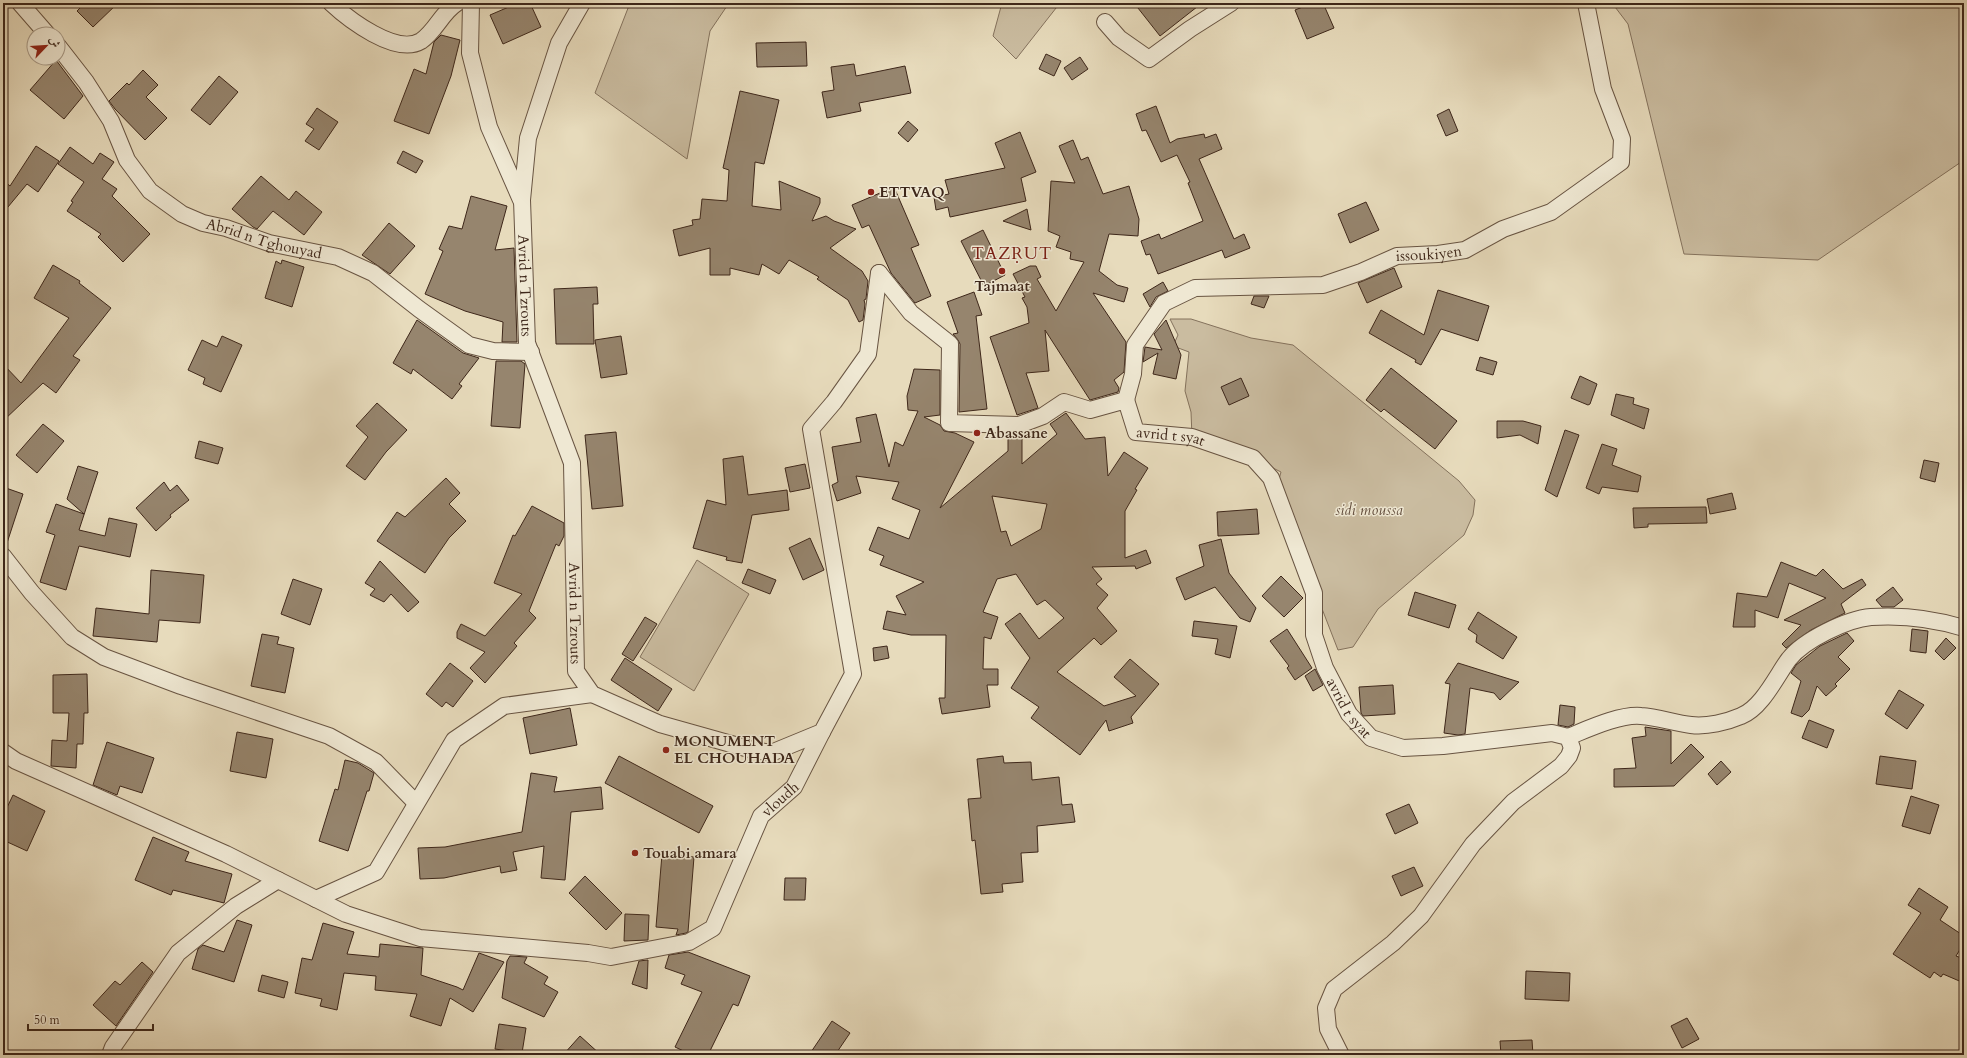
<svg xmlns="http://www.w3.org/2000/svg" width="1967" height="1058" viewBox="0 0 1967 1058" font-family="Cardo,Amiri,serif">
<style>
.green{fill:#cabca0;stroke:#84725d}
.building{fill:#96856e;stroke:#3e271a;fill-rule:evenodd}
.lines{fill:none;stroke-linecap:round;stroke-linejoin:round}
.street-casing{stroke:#685442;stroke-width:18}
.street{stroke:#efe8d3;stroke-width:16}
.poi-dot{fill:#8f2418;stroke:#efe8d3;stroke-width:1.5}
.labels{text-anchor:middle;stroke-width:3;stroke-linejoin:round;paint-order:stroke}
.poi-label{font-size:15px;font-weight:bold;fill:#3e271a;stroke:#efe8d3;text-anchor:start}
.street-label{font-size:15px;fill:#3e271a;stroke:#efe8d3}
.park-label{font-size:15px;font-style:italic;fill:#614c3c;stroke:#efe8d3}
.quarter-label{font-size:17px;letter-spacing:1px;fill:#7a1f14;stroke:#efe8d3}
</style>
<rect width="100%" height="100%" fill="#e7dbbc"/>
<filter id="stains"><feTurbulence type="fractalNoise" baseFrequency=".005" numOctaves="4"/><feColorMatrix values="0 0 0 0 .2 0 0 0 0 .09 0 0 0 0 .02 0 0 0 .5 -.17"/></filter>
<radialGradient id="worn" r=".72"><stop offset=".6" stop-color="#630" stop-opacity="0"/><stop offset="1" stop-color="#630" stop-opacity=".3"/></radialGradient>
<!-- green -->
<g class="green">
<polygon points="630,3 729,3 710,31 687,159 595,93"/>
<polygon points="1002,3 1060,3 1016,59 993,36"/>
<polygon points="1612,3 1964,3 1964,160 1818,260 1684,254 1628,24"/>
<polygon points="1170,319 1191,319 1251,338 1293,345 1459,481 1475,500 1473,515 1464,535 1378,609 1353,647 1338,650 1276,490 1281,472 1253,458 1192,437 1191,412 1185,391 1189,352 1173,346 1178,335"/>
<polygon points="697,560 749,594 694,691 640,657"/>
</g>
<!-- building -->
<g class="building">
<polygon points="85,3 118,3 93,27 77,11"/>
<polygon points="518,3 530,3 541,27 503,44 490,15"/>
<polygon points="1134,3 1202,3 1160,36"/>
<polygon points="1313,3 1323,3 1334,28 1307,39 1295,10"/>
<polygon points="441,35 460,40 451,76 429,134 394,121 414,69 426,74 434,42"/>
<polygon points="806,42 807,66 757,67 756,43"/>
<polygon points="1046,54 1061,61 1054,76 1039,69"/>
<polygon points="1080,57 1088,69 1072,80 1064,68"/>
<polygon points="56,60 83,96 64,119 30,90"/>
<polygon points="854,64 856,76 905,66 911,93 859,103 861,111 827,118 822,92 834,90 831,67"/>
<polygon points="143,70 158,85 146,97 167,118 145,140 115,109 109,101 127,83 129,85"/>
<polygon points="219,76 238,92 210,125 191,110"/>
<polygon points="740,91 779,100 764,164 755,162 752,206 781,210 779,181 820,198 820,203 812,221 826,216 834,221 856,229 830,248 862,271 868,281 866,299 864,300 865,304 863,320 859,322 848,300 817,279 819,277 789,260 779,274 762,264 759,275 730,268 730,275 710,275 710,248 679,256 673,230 693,225 692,220 700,219 702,199 727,201 729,170 723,168"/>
<polygon points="1156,106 1170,143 1177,139 1204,134 1205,138 1216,134 1222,149 1199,159 1234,239 1244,234 1250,248 1225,258 1222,250 1158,274 1150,254 1146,255 1141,241 1159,234 1161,239 1203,221 1188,183 1190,182 1177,155 1161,162 1146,130 1142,131 1136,114"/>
<polygon points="317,108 338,122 319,150 305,141 314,129 306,124"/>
<polygon points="1449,109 1458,131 1446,136 1437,115"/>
<polygon points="908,121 918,130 908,142 898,133"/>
<polygon points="1020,132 1036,172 1021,178 1026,201 950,217 948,207 936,210 934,197 949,194 945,180 1005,168 995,143"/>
<polygon points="1073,140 1081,160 1088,157 1103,194 1129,186 1139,219 1138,236 1109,234 1099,271 1117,285 1128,288 1124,302 1093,293 1126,342 1124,372 1114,380 1119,388 1118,392 1090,400 1045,330 1049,371 1026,373 1038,408 1017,415 990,337 1029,323 1027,307 1022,298 1025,297 1013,274 1030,266 1036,266 1041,277 1037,279 1056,311 1084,262 1070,259 1071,252 1056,247 1060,236 1048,231 1051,181 1075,183 1059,146"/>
<polygon points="36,146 59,161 38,192 27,184 3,213 3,180 10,186"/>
<polygon points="70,147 93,164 100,153 114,162 102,179 117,189 112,196 150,234 123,262 98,237 101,234 67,211 73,202 71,201 84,182 58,164"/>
<polygon points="403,151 423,161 416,173 397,163"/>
<polygon points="261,176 289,200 296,191 322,212 304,235 273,211 257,229 253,227 232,209"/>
<polygon points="894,187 919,245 911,248 931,296 915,303 891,273 869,225 862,228 852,205"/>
<polygon points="471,196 507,206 495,250 514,248 517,342 502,342 503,322 465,311 425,294 443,251 439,249 449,226 462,229"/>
<polygon points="1366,202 1379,230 1350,243 1338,214"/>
<polygon points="1027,209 1031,230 1003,221"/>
<polygon points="389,223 415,246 390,274 362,255"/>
<polygon points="983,230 1005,275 984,286 961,241"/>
<polygon points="282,260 304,267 292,307 265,298 276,261 281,264"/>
<polygon points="53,265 80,281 79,283 111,308 73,356 80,360 56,393 43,383 3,421 3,364 21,383 69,318 34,298"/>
<polygon points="1394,268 1402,287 1367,303 1358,283"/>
<polygon points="1163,282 1168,291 1156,297 1150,307 1143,294"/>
<polygon points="597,287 598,304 593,304 594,344 556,344 554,289"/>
<polygon points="1438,290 1489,306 1478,341 1441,329 1421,365 1415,362 1416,360 1369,333 1381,310 1424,335"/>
<polygon points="974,292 982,315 976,316 987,409 959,412 960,344 958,340 953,334 958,333 947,302"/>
<polygon points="1254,296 1269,296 1264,308 1251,304"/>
<polygon points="417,320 463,353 479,358 459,384 462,386 452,399 413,369 411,374 393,363"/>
<polygon points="1166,320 1181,355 1176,379 1153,374 1158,353 1143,362 1145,347 1162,350 1154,334"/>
<polygon points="222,336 242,345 221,392 203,384 205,378 188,370 202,340 217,347"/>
<polygon points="621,336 627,374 601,378 595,340"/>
<polygon points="1480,357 1497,362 1493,375 1476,370"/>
<polygon points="496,361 521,361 525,364 520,428 491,426"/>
<polygon points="1391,368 1457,421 1435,449 1384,409 1381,412 1366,400"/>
<path d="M914,369L940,370V415L924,417L940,425L944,431L955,433L974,442L940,508L1008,451V434H1022V464L1057,434L1050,424L1066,413L1085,439L1105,437L1108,476L1124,452L1148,468L1135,489L1137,490L1125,511V558L1146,550L1151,563L1136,569L1135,566L1092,567L1102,579L1096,584L1108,595L1097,608L1117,631L1101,645L1094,638L1057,672L1104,706L1136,696L1114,677L1130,659L1159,684L1131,717L1133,723L1109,731L1106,720L1080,755L1031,718L1039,707L1011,688L1030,658L1005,624L1020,613L1039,639L1064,618L1045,600L1037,605L1016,574L997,579L983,612L998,617L991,639L984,637L983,669H998V685H987L990,707L942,714L939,698H945L946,635H911L883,629L887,611L906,615L896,596L924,582L880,565L884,556L869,550L878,527L909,539L920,510L892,499L899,482L856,476L861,493L837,501L832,485L838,482L832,447L861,442L856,418L876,414L889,467L895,442L903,446L918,411L908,410L907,396ZM992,496L1047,504L1041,529L1011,546L1006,531L1001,532Z"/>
<polygon points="1580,376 1597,384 1590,404 1588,405 1571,398"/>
<polygon points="1241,378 1249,396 1229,405 1221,387"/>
<polygon points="1616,394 1634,398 1633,404 1649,409 1644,429 1611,415"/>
<polygon points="377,403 407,430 386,452 365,480 346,466 368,437 356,426"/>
<polygon points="1497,421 1523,421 1541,426 1538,444 1520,435 1497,438"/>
<polygon points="43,424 64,441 37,473 16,455"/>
<polygon points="1565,430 1579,435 1557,497 1545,490"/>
<polygon points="616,432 623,506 592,509 585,435"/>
<polygon points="199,441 223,448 218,464 195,458"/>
<polygon points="1602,444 1617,449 1612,465 1641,476 1638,492 1602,487 1599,494 1586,488"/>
<polygon points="743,456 748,495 787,490 789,510 752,515 742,563 726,560 727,557 693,548 707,500 726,505 723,459"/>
<polygon points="1924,460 1939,463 1935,482 1920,478"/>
<polygon points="805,464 810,488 790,492 785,468"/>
<polygon points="78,466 98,472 79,530 105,536 109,518 137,524 130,557 79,546 66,590 40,582 55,535 46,532 56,504 84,514 67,499"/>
<polygon points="446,478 460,493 449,504 466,521 449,538 425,573 377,541 397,512 405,517"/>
<polygon points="164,482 170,491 177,485 189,500 170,515 171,517 156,531 136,508"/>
<polygon points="3,487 23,494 6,546 3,546"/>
<polygon points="1732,493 1736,509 1710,514 1707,499"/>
<polygon points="532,506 564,523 564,536 559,546 556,544 529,611 536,618 514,643 517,646 485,683 470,668 485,652 457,638 457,632 461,624 485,636 522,594 494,583 513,535 515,536"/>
<polygon points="1706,507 1707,523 1648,524 1648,527 1634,528 1633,508"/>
<polygon points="1257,509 1259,534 1218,536 1217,512"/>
<polygon points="810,538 824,570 803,580 789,548"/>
<polygon points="1221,539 1229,573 1256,608 1250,622 1240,618 1215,587 1185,600 1176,578 1204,566 1199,545"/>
<polygon points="380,561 419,602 408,612 391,594 384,602 370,595 375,589 365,583"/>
<polygon points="1781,562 1816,576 1823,569 1843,589 1862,579 1866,585 1841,604 1845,613 1811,630 1786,648 1782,644 1801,625 1784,620 1826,598 1789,583 1778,618 1755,610 1755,627 1733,627 1737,593 1767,597"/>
<polygon points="748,569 776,580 770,594 742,583"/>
<polygon points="151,570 204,575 200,623 159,620 157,642 93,636 96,608 149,614"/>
<polygon points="1281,576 1303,598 1284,617 1262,596"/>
<polygon points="293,579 322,589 310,625 281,614"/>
<polygon points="1893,587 1903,600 1894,607 1882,607 1876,600"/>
<polygon points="1415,592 1456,605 1449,628 1408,615"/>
<polygon points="1478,612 1517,637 1503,659 1476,642 1477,635 1468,629"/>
<polygon points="645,617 657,624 633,661 622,654"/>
<polygon points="1194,621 1237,626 1230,658 1215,654 1218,639 1192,636"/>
<polygon points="1287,629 1312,668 1295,680 1287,668 1289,666 1270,641"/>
<polygon points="1912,629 1928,631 1926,653 1910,651"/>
<polygon points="1847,633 1854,641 1838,657 1850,669 1835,684 1837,686 1826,696 1817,686 1809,710 1802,717 1791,713 1801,681 1791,673 1796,665 1820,646"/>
<polygon points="262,634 279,637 277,644 294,648 285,693 251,686"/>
<polygon points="1946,638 1956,648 1944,660 1935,651"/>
<polygon points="887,646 889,658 874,661 873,648"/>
<polygon points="625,658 672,689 658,711 611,680"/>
<polygon points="450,663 473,681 453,707 446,702 442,707 426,694"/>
<polygon points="1458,663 1519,682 1500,700 1494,693 1470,688 1465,734 1458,735 1444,733 1450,684 1445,683"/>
<polygon points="1315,669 1323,685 1313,691 1305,676"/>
<polygon points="87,674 88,713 84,713 83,744 77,744 76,768 51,766 52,740 67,741 69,713 53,713 53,675"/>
<polygon points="1393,685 1395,714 1363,716 1361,713 1359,687"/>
<polygon points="1899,690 1924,705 1907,729 1885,714"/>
<polygon points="1560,705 1575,707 1574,724 1568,727 1558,725"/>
<polygon points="570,708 577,745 530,754 523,718"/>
<polygon points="1809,720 1834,730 1827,748 1802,738"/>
<polygon points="1645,727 1671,731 1671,764 1691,744 1704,757 1674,786 1614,787 1614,769 1636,768 1632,738 1646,736"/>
<polygon points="237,732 273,739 266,778 230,771"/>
<polygon points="107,742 154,758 142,793 120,786 117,795 93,785"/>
<polygon points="619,756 713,806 699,833 605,783"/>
<polygon points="1003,756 1004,763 1031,762 1032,780 1059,777 1062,805 1072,804 1075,822 1037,826 1038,852 1021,853 1023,882 1002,884 1003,892 981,894 975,840 972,841 968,799 981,798 977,759"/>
<polygon points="1880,756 1916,761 1912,789 1876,784"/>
<polygon points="345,760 358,763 374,773 369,791 367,791 348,851 319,841 335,789 338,790"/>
<polygon points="1721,761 1731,772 1717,785 1708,774"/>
<polygon points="531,773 557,777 554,792 601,787 603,809 571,812 565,880 541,878 544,846 513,852 517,870 501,873 500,866 444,878 420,879 418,848 445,847 522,832"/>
<polygon points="13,795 45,811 27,851 3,840 3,816"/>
<polygon points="1911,796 1939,805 1930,834 1902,826"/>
<polygon points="1409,804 1418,823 1395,834 1386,814"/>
<polygon points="153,837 189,852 185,861 232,874 224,903 173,890 171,895 135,880"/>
<polygon points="662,854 694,857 688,932 686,933 676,935 678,929 656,927"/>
<polygon points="1414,867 1423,886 1401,896 1392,876"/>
<polygon points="585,876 622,913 606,930 569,893"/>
<polygon points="785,878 806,878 805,900 784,900"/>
<polygon points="1919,888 1948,907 1940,920 1964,936 1964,943 1956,956 1964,959 1964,983 1943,974 1941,977 1934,972 1930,978 1893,954 1921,913 1908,905"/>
<polygon points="625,914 649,915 648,940 624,941"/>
<polygon points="237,920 252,925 234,982 192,969 198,949 203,945 224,952"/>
<polygon points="323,923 354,932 347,954 379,957 380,944 423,948 421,975 457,987 463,990 479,953 504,962 473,1012 450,998 441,1026 410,1016 417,994 375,990 376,976 344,973 337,1010 320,1006 322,999 295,993 302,958 312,960"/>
<polygon points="688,952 750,976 738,1006 733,1004 708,1055 692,1055 675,1047 702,992 681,984 685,975 665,968 669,955"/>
<polygon points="510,956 527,957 524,963 548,977 544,984 558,992 544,1017 502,998 507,961"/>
<polygon points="648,960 647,989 632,984 639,961"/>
<polygon points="142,962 153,972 116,1026 93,1005 115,981 120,985"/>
<polygon points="1526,971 1570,973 1569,1001 1525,999"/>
<polygon points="262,975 288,982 284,998 258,991"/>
<polygon points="1687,1018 1699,1039 1682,1048 1671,1026"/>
<polygon points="832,1021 850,1033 835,1055 809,1055"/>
<polygon points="499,1024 526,1028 522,1053 495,1049"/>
<polygon points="580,1036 601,1055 563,1055"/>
<polygon points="1532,1040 1533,1055 1501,1055 1500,1041"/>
</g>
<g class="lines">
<defs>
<g id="street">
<polyline points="20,3 47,34"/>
<path d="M331,3C348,19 396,56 421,41C436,31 442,12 457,3"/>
<polyline points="471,3 470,53 489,127 521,200"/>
<path id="s1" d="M582,3L559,43L528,138L522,200L527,343L572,463L576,671L592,694L660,724L749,749L771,753L822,732L853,674L811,429L834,402L868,354L879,273"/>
<polyline points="1105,22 1119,38 1149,59 1190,29 1231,3"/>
<path id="s2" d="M58,46L86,82L111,121L127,160L150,191L182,214L203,223L226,228L269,243L338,257L373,273L419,309L469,345L493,351L531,352"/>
<path id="s3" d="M879,273L911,313L950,344L949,423L1019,425L1043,416L1064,402L1090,410L1126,400L1136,432L1192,437L1253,458L1271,478L1314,593V635L1325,668L1349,714L1371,738L1403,748L1443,746L1552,733L1568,737L1572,748L1569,756L1561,766L1513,802L1473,844L1421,916L1393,943L1334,989L1326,1008L1328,1029L1341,1055"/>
<path id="s4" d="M1126,400L1133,374L1135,345L1164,303L1195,288L1323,285L1361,272L1397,256L1438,254L1465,250L1503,229L1551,212L1621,162L1622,139L1603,89L1586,3"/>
<polyline points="3,556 32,593 72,637 104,657 181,686 329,736 376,762 416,803"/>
<path d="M1568,737C1588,729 1620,714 1641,716C1658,717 1674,723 1691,725C1707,727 1727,722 1741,716C1762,708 1777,675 1789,659C1804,640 1847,619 1871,617C1902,615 1935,619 1964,628"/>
<path id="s5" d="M3,752L16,761L226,854L346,914L420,938L588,953L611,957L689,942L713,928L761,816L794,787L822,732"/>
<polyline points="316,899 376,872 454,740 504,706 592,694"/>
<polyline points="110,1055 113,1047 178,953 236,906 278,880"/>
</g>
</defs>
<!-- street casing -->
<use href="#street" class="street-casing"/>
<!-- street -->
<use href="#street" class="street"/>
</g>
<!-- markers -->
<g class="poi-dot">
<circle cx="871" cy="192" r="4"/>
<circle cx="1002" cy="271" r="4"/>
<circle cx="977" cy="433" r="4"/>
<circle cx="666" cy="750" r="4"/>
<circle cx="635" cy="853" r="4"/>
</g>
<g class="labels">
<!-- poi labels -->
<g class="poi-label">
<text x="879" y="197">ETTVAQ</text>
<text x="1002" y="291" text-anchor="middle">Tajmaat</text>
<text x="985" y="438">Abassane</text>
<text x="674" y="746">MONUMENT<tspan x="674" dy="17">EL CHOUHADA</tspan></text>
<text x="643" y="858">Touabi amara</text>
</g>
<!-- street labels -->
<g class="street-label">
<text dy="5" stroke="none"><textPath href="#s2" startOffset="298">Abrid n Tghouyad</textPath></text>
<text dy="5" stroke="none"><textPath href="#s4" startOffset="381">issoukiyen</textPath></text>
<text dy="5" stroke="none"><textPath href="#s1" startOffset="294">Avrid n Tzrouts</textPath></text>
<text dy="5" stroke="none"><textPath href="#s3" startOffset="434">avrid t syat</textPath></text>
<text dy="5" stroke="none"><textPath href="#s1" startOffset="630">Avrid n Tzrouts</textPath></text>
<text dy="5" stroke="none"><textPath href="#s3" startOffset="793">avrid t syat</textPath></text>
<text dy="5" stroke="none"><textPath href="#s5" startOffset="904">vloudh</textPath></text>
</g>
<!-- park labels -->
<g class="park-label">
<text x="1369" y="515">sidi moussa</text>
</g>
<!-- quarter labels -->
<g class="quarter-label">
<text x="1012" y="259">TAZṚUT</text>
</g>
</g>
<!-- margin -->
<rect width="1967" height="1058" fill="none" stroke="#e7dbbc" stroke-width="16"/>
<rect x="4" y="4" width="1959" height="1050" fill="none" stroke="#3e271a" stroke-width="2"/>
<rect x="8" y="8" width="1951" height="1042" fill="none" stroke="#3e271a"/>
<!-- north arrow -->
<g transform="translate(46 46) rotate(65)"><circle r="19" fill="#efe8d3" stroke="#a89b89"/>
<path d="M0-3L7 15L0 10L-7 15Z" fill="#8f2418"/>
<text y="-6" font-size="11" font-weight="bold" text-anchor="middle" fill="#3e271a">ش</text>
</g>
<!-- scale -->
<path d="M28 1024v6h125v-6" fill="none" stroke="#3e271a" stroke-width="2"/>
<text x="34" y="1024" font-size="12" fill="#3e271a" stroke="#efe8d3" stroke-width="3" paint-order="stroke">50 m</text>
<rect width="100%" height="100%" filter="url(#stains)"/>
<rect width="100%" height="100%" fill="url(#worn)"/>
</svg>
